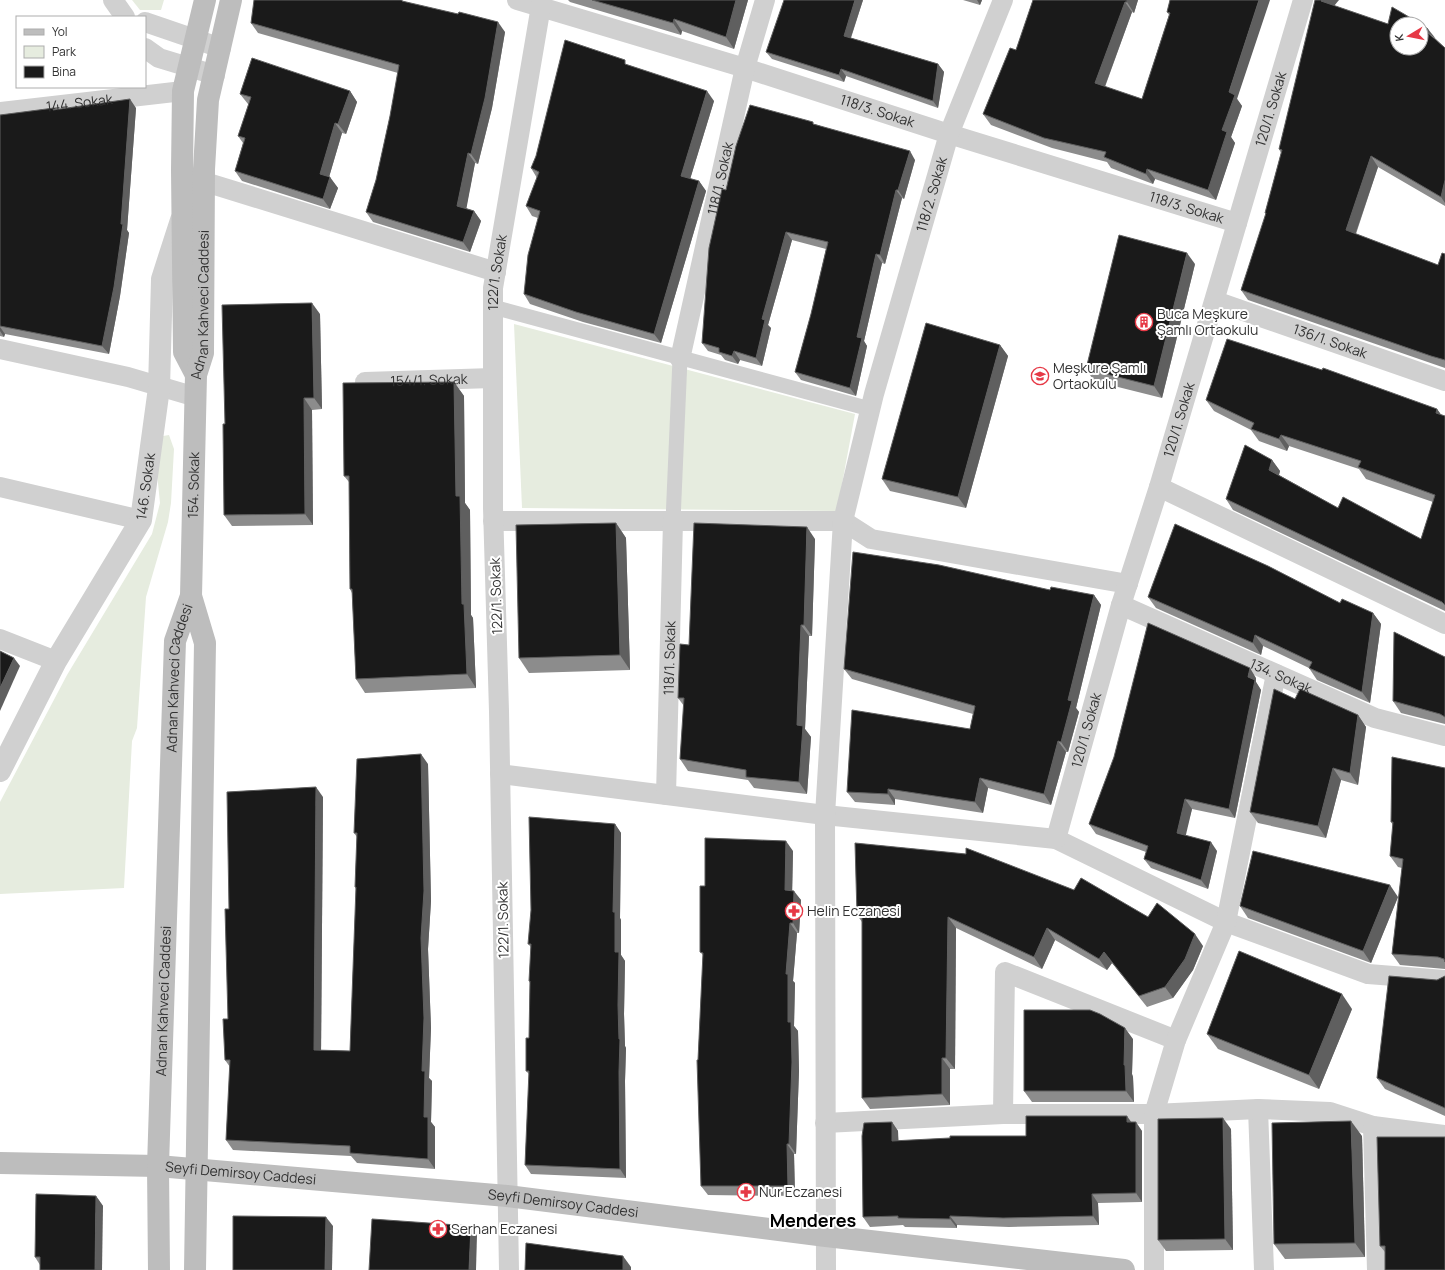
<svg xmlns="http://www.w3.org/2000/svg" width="1445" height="1270" viewBox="0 0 1445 1270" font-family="Manrope,sans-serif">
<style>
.green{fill:#e6ecdf}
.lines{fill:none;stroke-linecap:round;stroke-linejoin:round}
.pedestrian{stroke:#d0d0d0;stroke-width:15}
.minor{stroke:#d0d0d0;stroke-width:20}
.tertiary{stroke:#d0d0d0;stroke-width:22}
.secondary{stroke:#bdbdbd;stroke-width:22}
.wall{fill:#8c8c8c}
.shaded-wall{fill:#5f5f5f}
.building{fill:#1a1a1a;stroke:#5f5f5f}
.labels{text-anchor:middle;stroke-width:4;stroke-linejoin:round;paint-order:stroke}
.street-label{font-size:14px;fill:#333;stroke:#fff}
.poi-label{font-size:14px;fill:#333;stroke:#fff;text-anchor:start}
.district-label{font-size:18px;font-weight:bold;fill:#000;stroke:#fff}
</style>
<rect width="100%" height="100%" fill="#fff"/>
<!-- green -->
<g class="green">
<polygon points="132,0 164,0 161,10 140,10"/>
<polygon points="514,324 855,414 837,511 522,508"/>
<polygon points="169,435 174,449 171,503 168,522 146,597 137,728 132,741 124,888 0,894 0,802 67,675 152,534 160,503 155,453 163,436"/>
</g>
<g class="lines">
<!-- pedestrian -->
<g class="pedestrian">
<polyline points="493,307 870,409"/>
<polyline points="673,521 680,359"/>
</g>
<!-- minor -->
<g class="minor">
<polyline points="113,0 125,17"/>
<path id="s1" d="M517,0L745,68L949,134L1237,223"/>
<polyline points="145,22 221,48"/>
<polyline points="145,48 159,58 215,75"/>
<path id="s2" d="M0,112L183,91"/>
<polyline points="205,182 496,272"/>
<path id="s3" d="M1215,301L1445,381"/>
<polyline points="0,349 128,377 196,397"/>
<path id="s4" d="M680,359L745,68L765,0"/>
<path id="s5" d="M365,382L493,378"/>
<polyline points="0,487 141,520"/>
<polyline points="1159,487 1445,624"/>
<polyline points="493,521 843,521 871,539 1128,584"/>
<path id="s6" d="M1121,605L1375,718L1445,736"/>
<polyline points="0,639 56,661"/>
<polyline points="500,774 825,815 1056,839 1226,922 1368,974 1445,980"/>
<path id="s7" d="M666,795L673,521"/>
<path id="s8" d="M1056,839L1121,605L1159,487L1303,0"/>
<polyline points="1258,1109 1264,1270"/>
<polyline points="1003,1114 1005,972 1176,1040"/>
<polyline points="825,1123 1003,1114 1154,1114 1258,1109 1330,1112 1373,1126 1445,1135"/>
<polyline points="1373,1126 1377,1270"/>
<path id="s9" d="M509,1270L499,711L493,508V288L542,0"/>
<path id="s10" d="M826,1270L825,815L843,521L874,394L949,134L1003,0"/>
<polyline points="1154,1270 1154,1114 1176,1040 1226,922 1276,674"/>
</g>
<!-- tertiary -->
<path class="tertiary" id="s11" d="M0,771L56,661L141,520L159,388L162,279L181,220"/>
<!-- secondary -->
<g class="secondary">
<polyline points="196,375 184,352 182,170 183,91 205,0"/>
<path id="s12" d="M0,1163L158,1166L507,1196L826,1236L1124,1270"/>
<path id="s13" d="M159,1270L158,1166L175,641L191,596"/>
<path id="s14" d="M195,1270L205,643L191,596L196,375L203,353L204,169L208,100L231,0"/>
</g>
</g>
<!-- wall -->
<g class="wall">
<polygon points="568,0 748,0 734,49 682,31 681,35 570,2"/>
<polygon points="863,0 851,38 938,64 944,72 938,108 846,76 844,82 772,59 766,52"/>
<polygon points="963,0 982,0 980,5"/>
<polygon points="1033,0 1138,0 1134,13 1132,12 1105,87 1142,99 1169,15 1167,12 1170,0 1242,106 1231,137 1235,143 1216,200 1155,179 1153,184 1111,168 1107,162 1052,148 991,125 983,114 1016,50"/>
<polygon points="405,2 505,32 492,108 478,164 475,163 466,208 474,211 481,221 470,252 373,222 366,212 376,180 390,116 398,73 258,33 251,23"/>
<polygon points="1334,6 1388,24 1436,39 1445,48 1445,206 1378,167 1356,234 1438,265 1445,254 1445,368 1248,300 1241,290 1266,214 1265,213 1281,153 1279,149"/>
<polygon points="628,65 714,101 690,179 699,181 706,191 661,343 583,322 530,304 524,294 538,218 532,216 526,206 537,178 531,168"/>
<polygon points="350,91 357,102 346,134 342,133 329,177 338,188 330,209 242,181 235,171 243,143 238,136 249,105 248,104 240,94"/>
<polygon points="54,108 55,110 136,108 127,230 129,233 120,296 109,354 5,334 4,337 0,336 0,115"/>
<polygon points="815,124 915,160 904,199 902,198 885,264 882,263 864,341 867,346 856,396 801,380 795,372 811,314 826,249 792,240 768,325 771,328 762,366 740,360 738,364 725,360 721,355 708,351 702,343 726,190"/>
<polygon points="1195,264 1162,398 1094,381 1086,369"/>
<polygon points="320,314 322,409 312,410 313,525 232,526 224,515 225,424"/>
<polygon points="1000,345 1008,356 966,508 890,491 882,479"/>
<polygon points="454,382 464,396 465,503 470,510 471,615 473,618 476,688 365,693 356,679 352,593 350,589 349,482 344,476"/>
<polygon points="1206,400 1437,409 1441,415 1445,416 1445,611 1233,510 1226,499 1272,460 1280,471 1279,475 1338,508 1421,539 1433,502 1366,479 1359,469 1289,446 1287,451 1259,441 1251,430 1214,411"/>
<polygon points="616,523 626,538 630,670 529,673 519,658"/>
<polygon points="815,539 812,636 809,636 805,729 811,737 807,794 754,788 748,780 688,771 680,759 684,706 678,698 689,645"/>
<polygon points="1050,590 1094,595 1101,605 1076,708 1079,712 1068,752 1066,752 1051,805 988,788 983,813 895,799 895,805 855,802 847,792 970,729 973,714 852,679 844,669"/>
<polygon points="1148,597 1340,603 1373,613 1381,624 1370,703 1317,680 1309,668 1263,646 1261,655 1156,608"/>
<polygon points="1445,657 1445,724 1401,713 1393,701"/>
<polygon points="1256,678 1256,682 1261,690 1235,818 1192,809 1185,835 1217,851 1208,889 1151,868 1144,859 1146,852 1096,834 1089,824"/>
<polygon points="1295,699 1358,715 1366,727 1358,785 1341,780 1326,838 1258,823 1250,812"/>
<polygon points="428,764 431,901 428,949 431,1028 429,1078 432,1081 431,1122 435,1127 435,1169 357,1163 351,1156 233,1150 226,1140 230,1067 225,1060 228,1019 229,909 323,797 321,1050 350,1051 356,889 355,887 357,837 354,833"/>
<polygon points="1445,768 1445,969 1400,965 1392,954 1402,868 1398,867 1390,856 1393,825 1391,822"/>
<polygon points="615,824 621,833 620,918 621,920 621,955 625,961 624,1014 625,1046 626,1048 625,1081 626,1178 531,1174 525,1165 529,1074 526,1071 529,1038 530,983 529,981 531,947 528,944"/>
<polygon points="793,851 792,891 801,900 799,933 797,933 793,981 795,983 794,1026 798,1031 799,1071 796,1154 794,1154 795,1196 708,1195 701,1186 698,1060 703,955 700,952 705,886"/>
<polygon points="1074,890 1148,917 1203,946 1193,970 1173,998 1147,1007 1112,963 1107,970 1055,940 1042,969 956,928 955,1069 950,1069 950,1105 870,1109 862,1098 862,922 857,915"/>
<polygon points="1398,897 1371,963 1248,918 1240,906"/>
<polygon points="1445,976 1445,1116 1385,1089 1377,1078 1437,980"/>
<polygon points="1352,1009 1319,1089 1218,1049 1207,1034"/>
<polygon points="1133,1039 1132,1074 1133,1077 1134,1102 1032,1102 1024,1091"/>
<polygon points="892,1122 898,1131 898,1141 1026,1136 1131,1122 1142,1131 1142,1202 1098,1203 1099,1225 1009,1227 957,1225 957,1228 905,1227 903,1225 870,1227 863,1217"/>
<polygon points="1231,1129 1233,1250 1166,1251 1158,1240"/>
<polygon points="1362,1136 1365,1257 1285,1259 1274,1244"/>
<polygon points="1445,1137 1385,1252 1380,1246"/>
<polygon points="96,1196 103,1206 40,1265 35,1257"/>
</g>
<!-- shaded-wall -->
<g class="shaded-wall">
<polygon points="736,0 748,0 734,49 726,37"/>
<polygon points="855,0 863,0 849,43 844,36"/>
<polygon points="977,0 982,0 980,5"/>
<polygon points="1127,0 1138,0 1134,13 1127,2"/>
<polygon points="1259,0 1270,0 1237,99 1242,106 1231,137 1235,143 1216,200 1208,190 1222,130 1229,92"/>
<polygon points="1322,0 1339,0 1329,12 1321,1"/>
<polygon points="1125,2 1132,12 1102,94 1095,83"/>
<polygon points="674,19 682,31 681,35 673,23"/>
<polygon points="498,22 505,32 492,108 478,164 471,154"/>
<polygon points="1428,29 1436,39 1427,32"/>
<polygon points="938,64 944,72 938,108 933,101"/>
<polygon points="841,69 846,76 844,82 839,75"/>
<polygon points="350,91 357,102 346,134 338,124"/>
<polygon points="707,91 714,101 688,186 681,176"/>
<polygon points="130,99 136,108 127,230 129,233 120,296 109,354 102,346 121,224"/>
<polygon points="335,123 342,133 327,184 320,174"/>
<polygon points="910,151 915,160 904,199 898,190"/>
<polygon points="468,153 475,163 465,216 457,206"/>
<polygon points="1371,156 1378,167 1353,241 1346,230"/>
<polygon points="1147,169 1155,179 1153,184 1146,174"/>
<polygon points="330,177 338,188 330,209 323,199"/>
<polygon points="1445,180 1445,203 1441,197"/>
<polygon points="699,181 706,191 661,343 654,334"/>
<polygon points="896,190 902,198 885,264 880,255"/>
<polygon points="474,211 481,221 470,252 463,242"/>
<polygon points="786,232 792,240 768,325 771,328 762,366 756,358 762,319"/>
<polygon points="1187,253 1195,264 1162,398 1154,386"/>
<polygon points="876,254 882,263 864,341 867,346 856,396 850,388 857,337"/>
<polygon points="312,303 320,314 322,409 314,398"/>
<polygon points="0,327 5,334 4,337 0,331"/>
<polygon points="1000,345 1008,356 966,508 958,497"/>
<polygon points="734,351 740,360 738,364 732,356"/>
<polygon points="454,382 464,396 465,503 470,510 471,615 473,618 476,688 467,674 462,604 456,496"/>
<polygon points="304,398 312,410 313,525 305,514"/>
<polygon points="1437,409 1445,420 1436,413"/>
<polygon points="1281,435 1289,446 1287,451 1279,439"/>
<polygon points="1272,460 1280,471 1277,481 1269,470"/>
<polygon points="616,523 626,538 630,670 620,655"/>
<polygon points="807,527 815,539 812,636 804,625"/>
<polygon points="1094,595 1101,605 1076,708 1079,712 1068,752 1061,742 1068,700"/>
<polygon points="1373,613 1381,624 1370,703 1362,692"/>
<polygon points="801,625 809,636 805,729 811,737 807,794 799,782 797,725"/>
<polygon points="1255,635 1263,646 1261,655 1253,643"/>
<polygon points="14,658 20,666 0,711 0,688"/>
<polygon points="1250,668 1256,678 1256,682 1261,690 1235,818 1229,809 1248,677"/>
<polygon points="1358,715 1366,727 1358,785 1350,773"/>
<polygon points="1058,741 1066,752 1051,805 1044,794"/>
<polygon points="421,754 428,764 431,901 428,949 431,1028 429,1078 432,1081 431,1122 435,1127 435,1169 428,1159 424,1117 422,1071 421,938"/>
<polygon points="1333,768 1341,780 1326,838 1318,826"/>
<polygon points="980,778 988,788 983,813 975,802"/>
<polygon points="316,787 323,797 321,1060 314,1050"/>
<polygon points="888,789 895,799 895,805 888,794"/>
<polygon points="1185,799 1192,809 1184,843 1177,833"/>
<polygon points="615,824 621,833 620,918 621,920 621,955 625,961 624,1014 625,1046 626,1048 625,1081 626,1178 620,1169 619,1039 613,912"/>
<polygon points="786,841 793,851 792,900 785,890"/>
<polygon points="1211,842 1217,851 1208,889 1201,880"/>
<polygon points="1390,885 1398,897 1371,963 1363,951"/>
<polygon points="794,891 801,900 799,933 793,923"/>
<polygon points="948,917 956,928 955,1069 946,1058"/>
<polygon points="790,923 797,933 793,981 795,983 794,1026 798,1031 799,1071 796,1154 789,1144 786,974"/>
<polygon points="1047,928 1055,940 1042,969 1034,957"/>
<polygon points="1195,934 1203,946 1193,970 1173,998 1165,987"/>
<polygon points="1104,952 1112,963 1107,970 1099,959"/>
<polygon points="1342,994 1352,1009 1319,1089 1309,1075"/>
<polygon points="1125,1028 1133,1039 1132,1074 1133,1077 1134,1102 1126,1091 1124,1065"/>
<polygon points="942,1058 950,1069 950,1105 942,1094"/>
<polygon points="1127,1116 1134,1126 1127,1122"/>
<polygon points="1223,1118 1231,1129 1233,1250 1225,1239"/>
<polygon points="1351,1121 1362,1136 1365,1257 1355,1243"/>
<polygon points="892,1122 898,1131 899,1150 892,1141"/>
<polygon points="1136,1122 1142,1131 1142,1202 1136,1193"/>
<polygon points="787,1144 794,1154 795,1196 788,1186"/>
<polygon points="1092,1194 1098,1203 1099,1225 1093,1216"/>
<polygon points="96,1196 103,1206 102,1270 95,1270"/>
<polygon points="950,1216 957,1225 957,1228 950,1219"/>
<polygon points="326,1217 333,1226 332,1270 325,1270"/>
<polygon points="471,1226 477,1235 476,1270 469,1270"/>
<polygon points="623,1256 631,1267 631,1270 623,1270"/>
</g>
<!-- building -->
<g class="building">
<polygon points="254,0 402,0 402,1 458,14 459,12 498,22 485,98 471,154 468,153 457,206 474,211 463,242 366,212 376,180 390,116 399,65 251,23"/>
<polygon points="592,0 736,0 726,37 674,19 673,23"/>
<polygon points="784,0 855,0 844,36 938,64 933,101 841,69 839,75 766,52"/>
<polygon points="1033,0 1127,0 1127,2 1125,2 1095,83 1142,99 1170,13 1167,12 1170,0 1259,0 1229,92 1235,95 1222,130 1227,132 1208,190 1147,169 1146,174 1104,157 1106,152 1044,138 983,114 1010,48 1016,50"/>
<polygon points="1315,0 1322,0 1321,1 1388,24 1392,7 1421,24 1397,24 1397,48 1421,48 1421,24 1428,29 1427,32 1445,48 1445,180 1441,197 1371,156 1346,230 1438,265 1442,253 1445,254 1445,360 1431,356 1241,290 1266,213 1265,213 1282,150 1279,149"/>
<polygon points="565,40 625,60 625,64 707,91 681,176 699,181 654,334 576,312 524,294 528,255 540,211 526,206 539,172 531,168 536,156"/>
<polygon points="252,58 350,91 338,124 335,123 320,174 330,177 323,199 235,171 245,138 238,136 251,97 240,94"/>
<polygon points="130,99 121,224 123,224 114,287 102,346 0,326 0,115 54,108 53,110"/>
<polygon points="750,105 813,122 813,124 910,151 898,190 896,190 880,255 876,254 857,337 862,338 850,388 795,372 811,314 828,242 786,232 762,319 765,320 756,358 734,351 732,356 719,352 719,348 702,343 709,248 722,189 726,190 736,146"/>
<polygon points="1119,235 1187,253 1154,386 1086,369"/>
<polygon points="312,303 314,398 304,398 305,514 224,515 223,424 225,424 222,305"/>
<polygon points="926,323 1000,345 958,497 882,479"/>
<polygon points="1227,339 1322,370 1323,368 1437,409 1436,413 1445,416 1445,605 1442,602 1226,499 1245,445 1272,460 1269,470 1338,508 1343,497 1421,539 1435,495 1358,467 1361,461 1281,435 1279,439 1251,429 1254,423 1206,400"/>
<polygon points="454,382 456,496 460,496 462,604 464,604 467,674 356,679 352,589 350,589 349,476 344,476 343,383"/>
<polygon points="616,523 620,655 519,658 516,525"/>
<polygon points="694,523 807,527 804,625 801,625 797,725 803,726 799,782 746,777 746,770 680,759 684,698 678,698 680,644 689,645"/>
<polygon points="1175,524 1268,566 1340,603 1342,599 1373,613 1362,692 1309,668 1312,662 1255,635 1253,643 1148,597"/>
<polygon points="853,552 939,565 1050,590 1051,587 1094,595 1068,700 1072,701 1061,742 1058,741 1044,794 980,778 975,802 888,789 888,794 847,792 852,710 970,729 975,706 844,669"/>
<polygon points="1148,623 1250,668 1248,677 1255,680 1229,809 1185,799 1177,833 1211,842 1201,880 1144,859 1148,846 1089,824 1114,757"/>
<polygon points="1394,632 1445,657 1445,717 1440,714 1393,701"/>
<polygon points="0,651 14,658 0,688"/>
<polygon points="1274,689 1295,699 1300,689 1358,715 1350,773 1333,768 1318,826 1250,812"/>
<polygon points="421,754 424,891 421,938 424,1018 422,1071 425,1071 424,1117 428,1117 428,1159 350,1153 350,1146 226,1140 230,1060 225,1060 223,1019 228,1019 225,909 229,909 227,792 316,787 314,1050 350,1051 356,887 355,887 357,833 354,833 357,759"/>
<polygon points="1392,757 1445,768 1445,962 1444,959 1438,957 1392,954 1403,859 1390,856 1393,822 1391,822"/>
<polygon points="529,817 615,824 613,912 615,912 615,952 619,952 618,1005 619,1039 620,1039 619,1072 620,1169 525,1165 529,1071 526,1071 526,1038 529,1038 530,981 529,981 531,944 528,944 531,910"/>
<polygon points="705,838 786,841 785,890 794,891 793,923 790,923 786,974 788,974 788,1022 791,1022 792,1062 789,1144 787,1144 788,1186 701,1186 697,1060 698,1060 703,953 700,952 700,886 705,886"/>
<polygon points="855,843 966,854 966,848 1074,890 1081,878 1148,917 1157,903 1195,934 1185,959 1165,987 1139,996 1104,952 1099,959 1047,928 1034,957 948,917 946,1058 942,1058 942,1094 862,1098 862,915 857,915"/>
<polygon points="1253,851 1390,885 1363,951 1240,906"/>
<polygon points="1239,951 1342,994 1309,1075 1207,1034"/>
<polygon points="1389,976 1437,980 1445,976 1445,1108 1377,1078"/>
<polygon points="1024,1010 1090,1010 1100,1014 1125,1028 1124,1065 1125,1065 1126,1091 1024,1091"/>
<polygon points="1026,1116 1127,1116 1127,1122 1136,1122 1136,1193 1092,1194 1093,1216 1003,1218 950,1216 950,1219 898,1218 898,1216 863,1217 862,1136 864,1123 892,1122 892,1141 950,1138 950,1136 1026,1136"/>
<polygon points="1223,1118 1225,1239 1158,1240 1158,1119"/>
<polygon points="1351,1121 1355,1243 1274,1244 1272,1123"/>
<polygon points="1377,1137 1445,1137 1445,1270 1385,1270 1385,1246 1380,1246"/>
<polygon points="36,1194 96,1196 95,1270 97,1270 40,1270 40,1257 35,1257"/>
<polygon points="233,1216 326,1217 325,1270 233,1270"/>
<polygon points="372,1219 471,1226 469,1270 369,1270"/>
<polygon points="526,1243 623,1256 623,1270 525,1270"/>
</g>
<!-- icons -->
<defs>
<symbol id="building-ring" viewBox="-11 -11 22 22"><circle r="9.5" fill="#fff" stroke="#e63946" stroke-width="1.5"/><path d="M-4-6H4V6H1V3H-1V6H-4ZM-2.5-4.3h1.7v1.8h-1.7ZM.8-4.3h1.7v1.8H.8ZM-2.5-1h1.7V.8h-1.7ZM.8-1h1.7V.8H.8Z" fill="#e63946"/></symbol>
<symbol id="school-ring" viewBox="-11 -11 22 22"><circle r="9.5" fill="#fff" stroke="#e63946" stroke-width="1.5"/><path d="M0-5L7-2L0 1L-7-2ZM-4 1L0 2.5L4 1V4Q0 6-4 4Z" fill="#e63946"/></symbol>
<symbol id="pharmacy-ring" viewBox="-11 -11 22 22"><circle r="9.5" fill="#fff" stroke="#e63946" stroke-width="1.5"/><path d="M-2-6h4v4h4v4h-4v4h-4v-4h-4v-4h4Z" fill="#e63946"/></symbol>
</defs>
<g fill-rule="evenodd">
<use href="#building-ring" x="1134" y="312" width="20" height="20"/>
<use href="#school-ring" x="1030" y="366" width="20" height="20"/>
<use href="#pharmacy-ring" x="784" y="901" width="20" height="20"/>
<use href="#pharmacy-ring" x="736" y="1182" width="20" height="20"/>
<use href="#pharmacy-ring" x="428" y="1219" width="20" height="20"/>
</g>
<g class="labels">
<!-- street labels -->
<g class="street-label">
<text dy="5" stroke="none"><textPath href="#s2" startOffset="80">144. Sokak</textPath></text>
<text dy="5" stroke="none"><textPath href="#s8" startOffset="761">120/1. Sokak</textPath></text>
<text dy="5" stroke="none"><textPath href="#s1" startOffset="377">118/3. Sokak</textPath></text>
<text dy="5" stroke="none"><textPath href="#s4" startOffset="185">118/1. Sokak</textPath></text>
<text dy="5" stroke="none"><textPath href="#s10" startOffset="1088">118/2. Sokak</textPath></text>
<text dy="5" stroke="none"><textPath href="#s1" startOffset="701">118/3. Sokak</textPath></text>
<text dy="5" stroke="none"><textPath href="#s9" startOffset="998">122/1. Sokak</textPath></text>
<text dy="5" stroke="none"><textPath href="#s14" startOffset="968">Adnan Kahveci Caddesi</textPath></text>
<text dy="5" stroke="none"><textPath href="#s3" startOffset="122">136/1. Sokak</textPath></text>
<text dy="5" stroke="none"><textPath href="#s5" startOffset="64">154/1. Sokak</textPath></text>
<text dy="5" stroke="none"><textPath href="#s8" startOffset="437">120/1. Sokak</textPath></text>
<text dy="5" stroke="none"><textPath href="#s14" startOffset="787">154. Sokak</textPath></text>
<text dy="5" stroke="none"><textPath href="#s11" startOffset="322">146. Sokak</textPath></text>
<text transform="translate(496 596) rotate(-92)" y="5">122/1. Sokak</text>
<text dy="5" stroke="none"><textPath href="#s7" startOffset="137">118/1. Sokak</textPath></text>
<text dy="5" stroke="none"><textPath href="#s6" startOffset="175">134. Sokak</textPath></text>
<text dy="5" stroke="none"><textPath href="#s13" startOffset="593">Adnan Kahveci Caddesi</textPath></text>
<text dy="5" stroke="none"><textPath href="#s8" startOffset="113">120/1. Sokak</textPath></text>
<text transform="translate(503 920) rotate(-91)" y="5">122/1. Sokak</text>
<text dy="5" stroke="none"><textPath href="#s13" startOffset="269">Adnan Kahveci Caddesi</textPath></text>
<text dy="5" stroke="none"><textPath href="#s12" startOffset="241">Seyfi Demirsoy Caddesi</textPath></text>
<text dy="5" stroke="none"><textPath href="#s12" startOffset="565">Seyfi Demirsoy Caddesi</textPath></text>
</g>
<!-- poi labels -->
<g class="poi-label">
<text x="1157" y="319">Buca Meşkure<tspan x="1157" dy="16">Şamlı Ortaokulu</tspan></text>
<text x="1053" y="373">Meşkure Şamlı<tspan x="1053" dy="16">Ortaokulu</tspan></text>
<text x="807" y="916">Helin Eczanesi</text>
<text x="759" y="1197">Nur Eczanesi</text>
<text x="451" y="1234">Serhan Eczanesi</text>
</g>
<!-- district labels -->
<g class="district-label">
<text x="813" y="1227">Menderes</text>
</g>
</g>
<!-- legend -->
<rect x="16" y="16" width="130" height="72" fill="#ffffff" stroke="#adadad"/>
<rect x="24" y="29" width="20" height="6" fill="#bdbdbd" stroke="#adadad"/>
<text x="52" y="36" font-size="12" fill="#333333">Yol</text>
<rect x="24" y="46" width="20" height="12" fill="#e6ecdf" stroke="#adadad"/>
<text x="52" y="56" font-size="12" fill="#333333">Park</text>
<rect x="24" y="66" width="20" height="12" fill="#1a1a1a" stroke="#adadad"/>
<text x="52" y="76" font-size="12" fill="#333333">Bina</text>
<!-- north arrow -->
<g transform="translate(1409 36) rotate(260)"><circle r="19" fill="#ffffff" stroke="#adadad"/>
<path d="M0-3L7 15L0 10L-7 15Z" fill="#e63946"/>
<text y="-6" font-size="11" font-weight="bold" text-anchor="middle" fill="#333333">K</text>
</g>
</svg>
